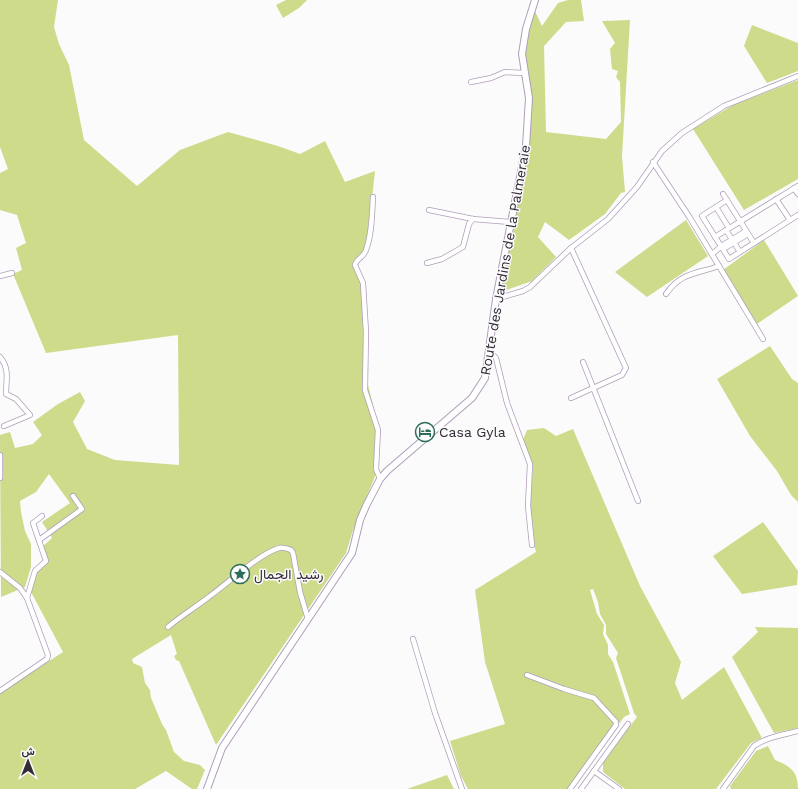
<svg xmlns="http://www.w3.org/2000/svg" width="798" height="789" viewBox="0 0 798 789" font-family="'Work Sans',Vazirmatn,sans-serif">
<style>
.green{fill:#cddb8a}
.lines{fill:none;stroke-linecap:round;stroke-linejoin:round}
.street-casing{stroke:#b09dba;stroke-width:6}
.secondary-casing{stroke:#b09dba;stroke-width:8}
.street{stroke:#fff;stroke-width:4.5}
.secondary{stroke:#fff;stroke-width:6}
.labels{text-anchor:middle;stroke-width:3;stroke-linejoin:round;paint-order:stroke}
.street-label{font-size:14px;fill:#332b37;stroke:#fbfbfb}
.poi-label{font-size:14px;fill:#332b37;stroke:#fbfbfb;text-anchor:start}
</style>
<rect width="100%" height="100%" fill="#fbfbfb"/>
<!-- green -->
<g class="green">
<polygon points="0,0 58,0 54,27 59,44 69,65 84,140 137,186 180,150 228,132 278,146 300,154 325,141 345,182 375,171 366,255 358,262 368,337 367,381 378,425 380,445 378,469 353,530 346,553 216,745 179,661 176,660 174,656 177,654 171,635 132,659 133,663 142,667 145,683 150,690 151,698 162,724 166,730 174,752 184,761 200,765 205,770 197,789 192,789 166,771 135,789 0,789 0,693 63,652 31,592 39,566 48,563 41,548 52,538 42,522 70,503 49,474 36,492 20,501 21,512 25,531 31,544 31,567 25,587 1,597 0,435 10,432 15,448 33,444 42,435 33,422 58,404 80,392 85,401 73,422 87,449 115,460 179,465 178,335 46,353 13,274 22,270 16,248 26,243 17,215 0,210 0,173 8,169 0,147"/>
<polygon points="286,0 307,0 299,8 283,18 276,5"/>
<polygon points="568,0 581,0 584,21 566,22 544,46 546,132 606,139 621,122 620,82 616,77 618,71 612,69 610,49 615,43 602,21 630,20 622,156 625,192 621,193 605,214 569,240 545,222 538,237 556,257 532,281 501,292 525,157 529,157 530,154 526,154 532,100 524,53 533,7 542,26 558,3"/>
<polygon points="752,25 798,43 798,71 767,83 744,46"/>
<polygon points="798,80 798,179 744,210 693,129 733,105"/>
<polygon points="686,220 708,256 647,297 615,272"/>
<polygon points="764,240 798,296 757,324 723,270"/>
<polygon points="770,346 792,379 798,383 798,502 791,495 777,471 750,436 717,379"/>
<polygon points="544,428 556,436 573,429 640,586 681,662 675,683 682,700 724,667 762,738 751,743 716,789 625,789 603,772 603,762 637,717 634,713 616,658 618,653 606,634 606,625 600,614 598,602 593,589 590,590 597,614 604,625 603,634 608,645 608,654 613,662 630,714 624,717 572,789 468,789 461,776 450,741 505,724 485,662 475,590 536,552 531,532 530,504 533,467 523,440 527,430"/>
<polygon points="763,522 798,571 797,585 742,594 713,556"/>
<polygon points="755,627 798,628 798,728 774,733 732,657 758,632"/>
<path d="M768,746L775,760C790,766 798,771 798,789H731L730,786L756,751Z"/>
<polygon points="447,775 454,789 407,789"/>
</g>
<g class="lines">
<defs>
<g id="street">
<polyline points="471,82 491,78 505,72 525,73"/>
<polyline points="653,162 690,218 763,339"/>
<polyline points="794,188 798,194"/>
<polyline points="723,194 754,243"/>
<path d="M373,197C372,214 372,234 366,250C364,257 356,259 355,265L363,283L366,332L365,390L378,430L376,469L380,479"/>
<polyline points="776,199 790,220"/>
<polyline points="727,200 702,216 729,259 798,215"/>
<polyline points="716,207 729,228"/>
<polyline points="429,210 473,219 510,222"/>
<polyline points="726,230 740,252"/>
<polyline points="715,237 798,186"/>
<polyline points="721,248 725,248 748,234"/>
<polyline points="712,254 723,245 746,231"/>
<polyline points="427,263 442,259 463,247 469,224 473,219"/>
<polyline points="0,276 12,273"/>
<path d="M666,294C681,272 697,274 719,266"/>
<polyline points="496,299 523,291 530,287 571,248 608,219 637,187 662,151 682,133 724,106 798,76"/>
<polyline points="489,351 496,358 507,403 530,464 528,506 532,545"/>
<path d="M0,357C10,368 6,381 6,394L16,399L30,415L4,426"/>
<polyline points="583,362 638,501"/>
<polyline points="571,398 622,375 626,368 571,248"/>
<polyline points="0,455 0,478"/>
<polyline points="39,540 82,509 73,496"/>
<polyline points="0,572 20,588 27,598"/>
<path d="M168,627C181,616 196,607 210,596C228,583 259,554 279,548C284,547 287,548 291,550L293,553L300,592L308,619"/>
<polyline points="413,639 435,713 462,789"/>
<polyline points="527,675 564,689 594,698 616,722 616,725 570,789"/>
<polyline points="0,691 47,659 48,655 27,598 35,571 46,561 33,523 42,516"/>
<polyline points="594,771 619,789"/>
<polyline points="581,789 628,724"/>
<path d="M723,789L754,746C767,737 783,735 798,731"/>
</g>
<polyline id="secondary" points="207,789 222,748 352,553 360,520 366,506 380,479 387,471 472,398 485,378 496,299 526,146 529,98 522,54 526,29 535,0"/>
</defs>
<!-- street casing -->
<use href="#street" class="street-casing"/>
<!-- secondary casing -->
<use href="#secondary" class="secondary-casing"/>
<!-- street -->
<use href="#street" class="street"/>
<!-- secondary -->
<use href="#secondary" class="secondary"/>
</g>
<!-- icons -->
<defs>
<symbol id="hotel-ring" viewBox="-11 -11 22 22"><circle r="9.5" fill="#fbfbfb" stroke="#2d6d5b" stroke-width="1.5"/><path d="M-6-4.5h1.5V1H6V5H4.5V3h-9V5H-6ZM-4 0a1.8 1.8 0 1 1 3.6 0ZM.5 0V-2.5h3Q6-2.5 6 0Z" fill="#2d6d5b"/></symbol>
<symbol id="sight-ring" viewBox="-11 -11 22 22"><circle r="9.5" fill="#fbfbfb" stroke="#2d6d5b" stroke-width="1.5"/><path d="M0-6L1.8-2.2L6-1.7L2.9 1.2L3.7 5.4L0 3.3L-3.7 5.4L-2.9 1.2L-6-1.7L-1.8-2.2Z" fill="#2d6d5b"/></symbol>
</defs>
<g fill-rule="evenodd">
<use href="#hotel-ring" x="414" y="421" width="22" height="22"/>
<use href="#sight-ring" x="229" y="563" width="22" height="22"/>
</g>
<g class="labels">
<!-- street labels -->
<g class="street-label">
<text transform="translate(505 260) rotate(-80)" y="5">Route des Jardins de la Palmeraie</text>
</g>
<!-- poi labels -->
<g class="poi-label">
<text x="439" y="437">Casa Gyla</text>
<text x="254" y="579">رشيد الجمال</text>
</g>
</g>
<!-- north arrow -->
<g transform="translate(28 761)" stroke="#fbfbfb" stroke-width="3" paint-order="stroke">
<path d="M0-3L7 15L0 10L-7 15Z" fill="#332b37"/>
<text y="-6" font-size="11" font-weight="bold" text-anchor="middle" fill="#332b37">ش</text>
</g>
</svg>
